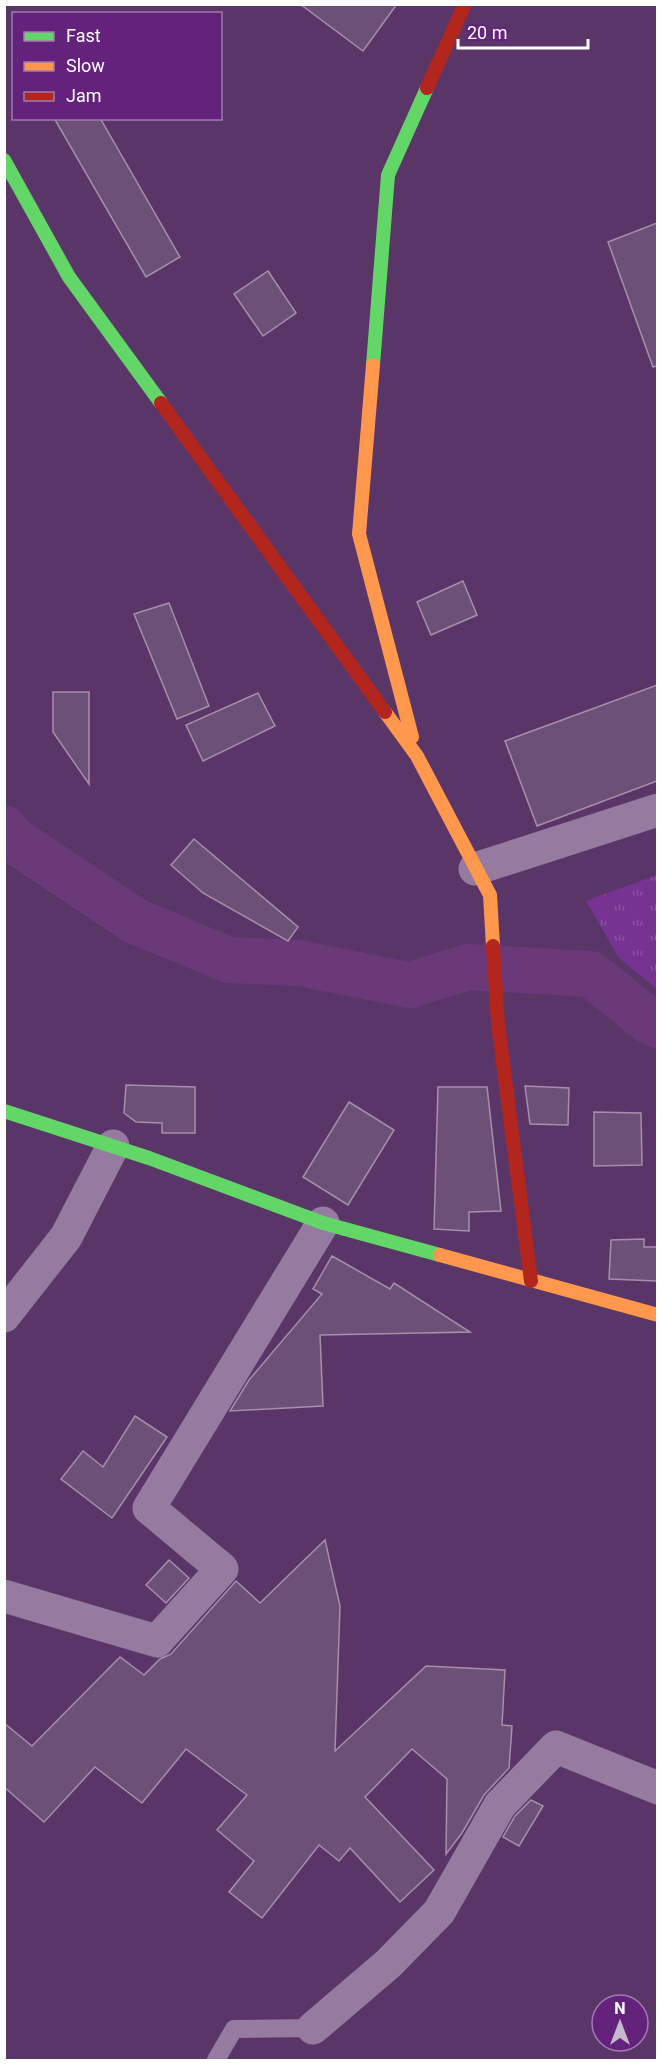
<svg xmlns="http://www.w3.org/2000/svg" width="662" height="2065" viewBox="0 0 662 2065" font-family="Roboto,sans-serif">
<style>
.grass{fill:url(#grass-tufts)}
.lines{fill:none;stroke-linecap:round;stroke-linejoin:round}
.canal{stroke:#69397a;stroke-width:46}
.building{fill:#6d5078;stroke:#a58fad;stroke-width:1.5}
.lane{stroke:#957b9f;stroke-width:18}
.street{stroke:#957b9f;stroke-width:33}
.fast{stroke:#63d668;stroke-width:14}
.slow{stroke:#ff974d;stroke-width:14}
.jam{stroke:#b3261e;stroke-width:14}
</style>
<defs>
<pattern id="grass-tufts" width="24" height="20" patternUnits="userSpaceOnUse" patternTransform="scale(1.5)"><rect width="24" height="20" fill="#773392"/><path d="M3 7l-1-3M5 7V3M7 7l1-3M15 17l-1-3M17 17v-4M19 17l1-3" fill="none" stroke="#8b52a2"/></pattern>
</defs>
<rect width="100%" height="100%" fill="#5a3668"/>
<!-- grass -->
<polygon class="grass" points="657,875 658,875 657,989 619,958 586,901"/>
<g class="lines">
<!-- canal -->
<polyline class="canal" points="4,828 15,841 135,921 229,960 298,963 410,985 468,967 591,974 649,1021 658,1025"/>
</g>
<!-- building -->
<g class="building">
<polygon points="300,4 397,4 363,51"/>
<polygon points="54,118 100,118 180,257 146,277"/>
<polygon points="657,223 657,366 653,367 608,242"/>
<polygon points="268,271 296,313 263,336 234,294"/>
<polygon points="463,581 477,615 431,635 417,602"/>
<polygon points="169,603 209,706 177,719 134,614"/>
<polygon points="657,685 657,781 537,826 505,741"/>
<polygon points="53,692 89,692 89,784 53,732"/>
<polygon points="258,693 275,726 203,761 186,725"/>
<polygon points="194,839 298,927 288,941 203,893 171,865"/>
<polygon points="126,1085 195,1087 195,1133 162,1133 162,1123 136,1122 124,1113"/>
<polygon points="525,1086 569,1088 568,1125 530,1124"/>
<polygon points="438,1087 487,1087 501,1211 469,1212 469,1231 434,1229"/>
<polygon points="349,1102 394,1130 348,1205 303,1177"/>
<polygon points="594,1112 641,1113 642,1165 594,1166"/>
<polygon points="644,1239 644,1247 657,1247 657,1281 609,1279 611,1240"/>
<polygon points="332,1256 390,1289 394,1283 470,1332 320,1335 323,1406 230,1411 249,1380 322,1294 313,1289"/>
<polygon points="135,1416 167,1437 112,1518 61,1479 83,1451 103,1467"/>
<polygon points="325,1540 340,1606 335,1751 426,1666 505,1670 502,1725 512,1726 509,1768 484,1795 462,1833 446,1854 447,1779 412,1749 365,1797 434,1870 400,1902 350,1848 339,1861 319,1845 262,1918 229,1892 254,1861 217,1830 247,1795 186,1749 142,1803 95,1767 44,1822 4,1787 4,1723 32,1746 120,1657 144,1675 160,1659 171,1654 236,1581 260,1603"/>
<polygon points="169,1560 189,1578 166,1603 146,1585"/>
<polygon points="531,1800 543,1806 519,1846 503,1837 515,1816"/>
</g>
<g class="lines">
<!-- lane -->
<polyline class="lane" points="216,2060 234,2029 313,2028"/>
<!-- street -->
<g class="street">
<polyline points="475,869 658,810"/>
<polyline points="4,1316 66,1237 113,1146"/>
<polyline points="4,1596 157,1641 222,1569 149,1508 323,1223"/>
<polyline points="313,2028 388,1964 439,1912 500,1805 556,1747 658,1788"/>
</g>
<!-- fast -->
<g class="fast">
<polyline points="4,160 69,277 161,403"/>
<polyline points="373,365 388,175 427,88"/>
<polyline points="4,1111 149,1158 323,1223 440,1255"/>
</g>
<!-- slow -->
<g class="slow">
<polyline points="373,365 359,534 412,737"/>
<polyline points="385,712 417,756 490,895 493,946"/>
<polyline points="440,1255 658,1315"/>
</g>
<!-- jam -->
<g class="jam">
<polyline points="427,88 465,4"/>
<polyline points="161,403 385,712"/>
<polyline points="493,946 498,1024 531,1281"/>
</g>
</g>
<!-- border -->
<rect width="662" height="2065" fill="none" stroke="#ffffff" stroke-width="12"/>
<!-- legend -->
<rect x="12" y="12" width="210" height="108" fill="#64227c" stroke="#a27ab0" stroke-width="1.5"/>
<rect x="24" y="32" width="30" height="9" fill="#63d668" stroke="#a27ab0" stroke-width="1.5"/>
<text x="66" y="42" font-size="18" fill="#ffffff">Fast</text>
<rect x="24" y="62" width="30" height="9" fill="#ff974d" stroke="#a27ab0" stroke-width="1.5"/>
<text x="66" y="72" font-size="18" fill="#ffffff">Slow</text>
<rect x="24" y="92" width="30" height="9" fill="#b3261e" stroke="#a27ab0" stroke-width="1.5"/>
<text x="66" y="102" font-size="18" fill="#ffffff">Jam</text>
<!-- north arrow -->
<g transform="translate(620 2023)"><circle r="28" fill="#64227c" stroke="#a27ab0" stroke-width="1.5"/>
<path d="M0-4.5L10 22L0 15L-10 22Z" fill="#c5b9ca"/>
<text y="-9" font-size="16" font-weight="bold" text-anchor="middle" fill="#ffffff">N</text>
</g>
<!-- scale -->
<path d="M458 39v9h130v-9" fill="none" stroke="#ffffff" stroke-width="3"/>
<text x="467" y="39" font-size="18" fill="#ffffff" stroke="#64227c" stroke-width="4.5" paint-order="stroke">20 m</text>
</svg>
